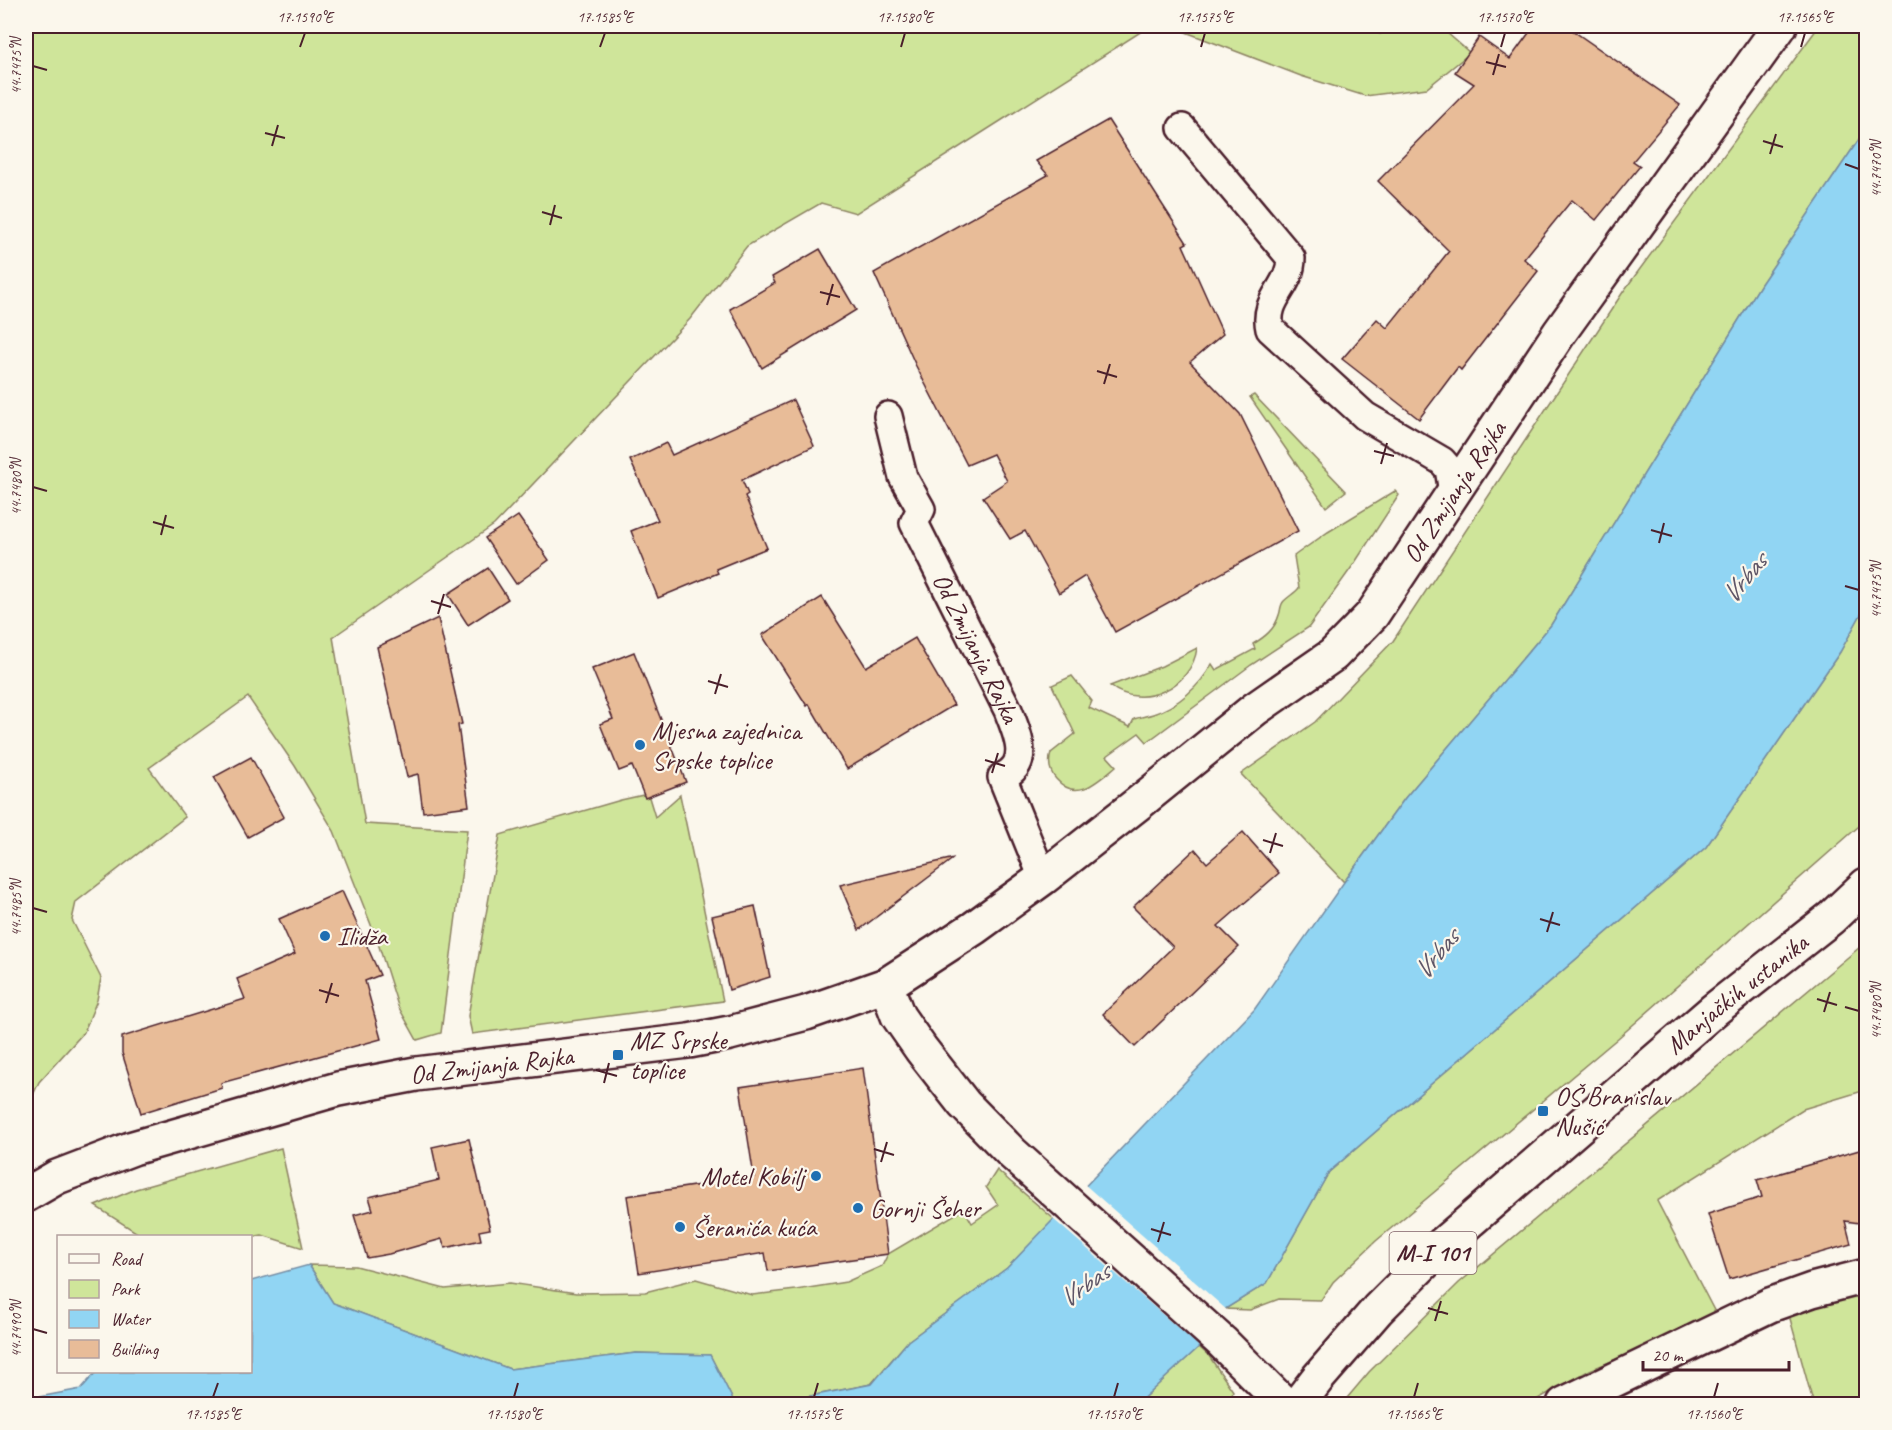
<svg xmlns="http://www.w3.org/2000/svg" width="1892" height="1430" viewBox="0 0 1892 1430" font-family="Caveat,sans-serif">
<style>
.green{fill:#cfe59a;stroke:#8c8262;stroke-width:1.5}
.water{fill:#91d5f3;stroke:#758ca3;stroke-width:1.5}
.pier{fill:#fbf7ec}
.building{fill:#e8bc98;stroke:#4a1f2b;stroke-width:1.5}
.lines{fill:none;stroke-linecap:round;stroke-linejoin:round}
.service-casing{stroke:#4a1f2b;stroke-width:32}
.minor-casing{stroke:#4a1f2b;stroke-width:38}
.tertiary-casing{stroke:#4a1f2b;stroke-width:38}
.primary-casing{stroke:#4a1f2b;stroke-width:38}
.service{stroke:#fbf7ec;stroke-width:27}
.minor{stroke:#fbf7ec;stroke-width:33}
.tertiary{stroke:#fbf7ec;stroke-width:33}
.primary{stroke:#fbf7ec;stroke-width:33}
.ticks{fill:none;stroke:#4a1f2b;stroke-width:2}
.poi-dot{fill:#1f6fb2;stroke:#fbf7ec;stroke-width:2}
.labels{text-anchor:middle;stroke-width:4.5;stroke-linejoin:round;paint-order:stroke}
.shield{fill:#fbf7ec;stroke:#7f6065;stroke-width:1.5}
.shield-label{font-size:24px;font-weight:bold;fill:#4a1f2b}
.street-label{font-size:26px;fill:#4a1f2b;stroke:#fbf7ec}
.poi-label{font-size:26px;fill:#4a1f2b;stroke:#fbf7ec;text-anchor:start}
.water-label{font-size:27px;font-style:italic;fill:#5f5667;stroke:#fbf7ec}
.neatline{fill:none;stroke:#4a1f2b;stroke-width:2}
.ticks-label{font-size:15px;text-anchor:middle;fill:#4a1f2b}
</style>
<rect width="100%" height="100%" fill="#fbf7ec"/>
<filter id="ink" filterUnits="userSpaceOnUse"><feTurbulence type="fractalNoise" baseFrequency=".0167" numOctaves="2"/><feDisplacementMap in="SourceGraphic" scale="12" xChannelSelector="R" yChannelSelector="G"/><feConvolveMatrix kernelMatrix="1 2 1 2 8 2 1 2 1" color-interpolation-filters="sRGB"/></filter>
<g filter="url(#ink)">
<!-- green -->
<g class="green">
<polygon points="26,26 1150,26 856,213 821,203 747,246 690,319 494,525 333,637 365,824 467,830 441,1033 417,1040 398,1006 377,940 334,831 295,766 248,697 149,768 185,817 76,902 72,920 101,978 97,1000 84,1032 39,1082 29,1104 26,1097"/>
<polygon points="1170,26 1357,26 1380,34 1404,26 1439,26 1470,53 1427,88 1365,96 1301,76"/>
<polygon points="1819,26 1866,26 1866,129 1761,284 1551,625 1405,798 1344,882 1241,774 1315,722 1393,641 1623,292"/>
<polygon points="1254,395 1346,491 1326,507 1250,397"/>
<path d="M1395,491L1399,495L1354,564L1309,627L1251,665L1147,742L1139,733L1107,756L1116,766C1098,781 1077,803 1056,779C1049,771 1048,763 1051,753L1075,734L1052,685L1072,676L1092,701L1089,708L1130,727L1134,719C1140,717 1147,716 1153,714C1178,706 1200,686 1212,664L1216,670L1255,649L1253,644C1265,637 1275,629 1279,615C1281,610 1280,605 1284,601C1289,596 1295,593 1299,588L1294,556L1298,553L1328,532Z"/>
<polygon points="1866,605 1866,820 1618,1038 1376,1241 1333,1282 1321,1300 1279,1299 1250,1310 1225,1309 1267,1283 1329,1172 1706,847 1840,652"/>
<path d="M1197,648C1192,687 1142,711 1110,686L1162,666Z"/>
<polygon points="648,794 655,817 680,795 723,1001 472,1034 468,1016 500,835 621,800"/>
<polygon points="1866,942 1866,1090 1803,1109 1657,1201 1718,1318 1590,1370 1529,1404 1342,1404 1369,1372 1459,1283"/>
<polygon points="281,1148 303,1248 262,1235 251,1237 142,1236 95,1206 136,1189"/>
<polygon points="997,1170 1055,1220 1007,1268 908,1341 871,1384 770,1404 735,1404 710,1355 636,1353 510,1369 333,1303 309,1265 356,1266 445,1289 510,1283 576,1293 645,1292 696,1279 752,1295 796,1290 846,1282 882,1266 888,1254 964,1209 972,1223 998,1205 986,1187"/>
<polygon points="1866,1289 1866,1404 1813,1402 1789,1315"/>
<polygon points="1199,1347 1209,1356 1233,1391 1229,1404 1137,1404"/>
</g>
<!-- water -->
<g class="water">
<polygon points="1866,129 1866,605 1840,652 1706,847 1329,1172 1267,1283 1225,1309 1199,1347 1137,1404 770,1404 872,1384 908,1341 1007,1268 1254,1010 1344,882 1405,798 1551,625 1761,284"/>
<polygon points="309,1265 333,1303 510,1369 636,1353 710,1355 735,1404 28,1404 39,1397 81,1389 96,1372 250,1372 251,1281"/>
</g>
<!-- pier -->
<polygon class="pier" points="1083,1183 1228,1311 1202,1349 1052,1218"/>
<!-- building -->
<g class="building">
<polygon points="1534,26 1566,26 1680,105 1633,161 1640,166 1596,220 1572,200 1524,259 1538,271 1461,370 1458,367 1419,419 1342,359 1377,319 1387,328 1449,251 1378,181 1474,84 1455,72 1479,37 1510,59"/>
<polygon points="1108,120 1187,243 1183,245 1223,334 1190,362 1240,414 1298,531 1115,632 1085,576 1059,593 1025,531 1010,539 983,497 1007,481 993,454 967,465 916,366 874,273 1048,175 1036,161"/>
<polygon points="820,249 856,310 762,368 730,309 775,283 772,277"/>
<polygon points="793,400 814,446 742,480 748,494 745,496 767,548 716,569 718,573 658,598 631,531 658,520 630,460 666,443 672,455"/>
<polygon points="518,516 549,560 516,584 485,538"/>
<polygon points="488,568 508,599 468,625 448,594"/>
<polygon points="822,597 866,667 915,638 954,705 847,769 809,704 807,706 762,635"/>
<polygon points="438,618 462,724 458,725 469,806 423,812 418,774 407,777 377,647"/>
<polygon points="634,652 686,782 645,798 632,766 619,771 600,724 613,719 592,669"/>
<polygon points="251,757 284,817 248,837 214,777"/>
<polygon points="1243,832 1279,873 1218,926 1239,947 1135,1047 1103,1014 1173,947 1133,907 1195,849 1207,863"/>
<polygon points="954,858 859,930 840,885"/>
<polygon points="342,891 380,975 365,981 381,1039 221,1083 222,1088 141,1113 122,1053 122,1037 245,999 237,979 295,954 279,919"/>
<polygon points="755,906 770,977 729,990 712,916"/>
<polygon points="863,1068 888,1254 768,1271 765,1253 639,1273 627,1196 754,1177 740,1087"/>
<polygon points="469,1139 490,1229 479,1231 481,1240 445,1248 442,1239 389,1254 367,1258 354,1215 373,1210 369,1197 439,1180 432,1147"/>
<polygon points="1866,1148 1866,1224 1845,1221 1851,1244 1729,1279 1708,1214 1762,1197 1757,1180"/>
</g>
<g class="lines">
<defs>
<g id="service">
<path d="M1182,128L1291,258C1291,288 1263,298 1270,329L1365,416L1442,461L1449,469L1453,492"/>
<path id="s1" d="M888,416L903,477L921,509L914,523L1008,710C1017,734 1032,763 1002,777L1043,878"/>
</g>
<g id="minor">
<polyline points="886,985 898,1016 921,1049 964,1104 1012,1153 1222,1342 1284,1404"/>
<polyline points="1564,1404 1770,1305 1812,1290 1866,1276"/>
</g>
<g id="tertiary">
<path id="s2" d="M26,1195L57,1177L133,1148L338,1089L416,1074L689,1041L730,1033L806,1013L886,985L974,928L1043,878L1140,802L1255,709L1333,655L1372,615L1560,332L1780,26"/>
</g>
<g id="primary">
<path id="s3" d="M1298,1404L1318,1378L1378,1309L1443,1244L1714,1010L1831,918L1866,885"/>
</g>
</defs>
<!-- service casing -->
<use href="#service" class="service-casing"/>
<!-- minor casing -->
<use href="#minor" class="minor-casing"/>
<!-- tertiary casing -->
<use href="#tertiary" class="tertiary-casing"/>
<!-- primary casing -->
<use href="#primary" class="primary-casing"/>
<!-- service -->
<use href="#service" class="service"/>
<!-- minor -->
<use href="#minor" class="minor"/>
<!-- tertiary -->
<use href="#tertiary" class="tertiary"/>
<!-- primary -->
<use href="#primary" class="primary"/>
</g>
</g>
<!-- ticks -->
<path class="ticks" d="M300,47L305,33M600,47L605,33M901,47L905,33M1201,47L1205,33M1501,47L1505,33M1801,47L1805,33M1486,62L1506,67M33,66L47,70M1493,75L1499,54M265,133L285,138M1763,141L1783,147M272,146L278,125M1770,154L1776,134M1845,164L1859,169M542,212L562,218M550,225L555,205M820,292L840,297M827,305L833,284M1097,371L1117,377M1104,384L1110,364M1374,451L1394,456M1381,464L1387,443M33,487L47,491M153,522L174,528M1651,530L1672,536M161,535L166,515M1659,543L1664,523M1845,586L1859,590M431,601L451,607M438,614L444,594M708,681L728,687M715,694L721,674M985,760L1005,766M992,773L998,753M1263,840L1283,846M1270,853L1276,833M33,908L47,912M1540,919L1560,925M1547,932L1553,912M319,990L339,996M1817,999L1837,1005M326,1003L332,983M1845,1007L1859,1011M1824,1012L1830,992M596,1070L617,1076M604,1083L609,1063M874,1149L894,1155M881,1162L887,1142M1151,1229L1171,1235M1158,1242L1164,1222M1428,1308L1448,1314M1435,1321L1441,1301M33,1329L47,1333M213,1397L218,1383M514,1397L518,1383M814,1397L818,1383M1114,1397L1118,1383M1414,1397L1418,1383M1714,1397L1718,1383"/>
<!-- markers -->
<g class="poi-dot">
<circle cx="640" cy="745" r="6"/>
<circle cx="325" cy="936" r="6"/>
<rect x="612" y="1049" width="12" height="12" rx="3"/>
<rect x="1537" y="1105" width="12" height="12" rx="3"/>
<circle cx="816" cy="1176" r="6"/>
<circle cx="858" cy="1208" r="6"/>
<circle cx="680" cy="1227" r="6"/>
</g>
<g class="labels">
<!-- shield labels -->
<rect class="shield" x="1389.5" y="1232" width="87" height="42" rx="4.5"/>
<g class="shield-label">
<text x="1433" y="1261">M-I 101</text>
</g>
<!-- street labels -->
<g class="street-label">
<text dy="9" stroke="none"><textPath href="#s2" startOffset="1650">Od Zmijanja Rajka</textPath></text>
<text dy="9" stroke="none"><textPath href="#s1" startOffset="255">Od Zmijanja Rajka</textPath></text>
<text dy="9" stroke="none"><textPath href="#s3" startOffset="602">Manjačkih ustanika</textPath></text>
<text dy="9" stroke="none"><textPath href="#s2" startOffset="486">Od Zmijanja Rajka</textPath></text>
</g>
<!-- poi labels -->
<g class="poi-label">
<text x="652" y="739">Mjesna zajednica<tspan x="652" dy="30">Srpske toplice</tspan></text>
<text x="337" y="945">Ilidža</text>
<text x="630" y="1049">MZ Srpske<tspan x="630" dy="30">toplice</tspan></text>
<text x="1555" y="1105">OŠ Branislav<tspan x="1555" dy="30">Nušić</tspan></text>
<text x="804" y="1185" text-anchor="end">Motel Kobilj</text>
<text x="870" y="1217">Gornji Šeher</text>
<text x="692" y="1236">Šeranića kuća</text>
</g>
<!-- water labels -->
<g class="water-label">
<text transform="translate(1744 578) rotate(-51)" y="9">Vrbas</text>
<text transform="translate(1436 954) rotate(-51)" y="9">Vrbas</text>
<text transform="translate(1084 1285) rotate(-36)" y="9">Vrbas</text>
</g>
</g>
<!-- margin -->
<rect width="1892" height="1430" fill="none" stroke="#fbf7ec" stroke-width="66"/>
<!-- legend -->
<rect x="57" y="1235" width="195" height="138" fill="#fbf7ec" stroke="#b4a19f" stroke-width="1.5"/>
<rect x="69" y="1254" width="30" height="9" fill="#fbf7ec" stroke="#b4a19f" stroke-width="1.5"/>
<text x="111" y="1265" font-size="18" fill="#4a1f2b">Road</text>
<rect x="69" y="1280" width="30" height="18" fill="#cfe59a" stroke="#b4a19f" stroke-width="1.5"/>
<text x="111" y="1295" font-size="18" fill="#4a1f2b">Park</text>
<rect x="69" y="1310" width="30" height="18" fill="#91d5f3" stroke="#b4a19f" stroke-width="1.5"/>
<text x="111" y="1325" font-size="18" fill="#4a1f2b">Water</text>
<rect x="69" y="1340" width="30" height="18" fill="#e8bc98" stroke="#b4a19f" stroke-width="1.5"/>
<text x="111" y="1355" font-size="18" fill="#4a1f2b">Building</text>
<!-- scale -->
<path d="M1643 1361v9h146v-9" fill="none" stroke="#4a1f2b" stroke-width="3"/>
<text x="1652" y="1361" font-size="18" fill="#4a1f2b" stroke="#fbf7ec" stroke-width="4.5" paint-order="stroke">20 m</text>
<rect x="33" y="33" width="1826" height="1364" class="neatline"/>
<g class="ticks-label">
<text x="305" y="22">17.1590°E</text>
<text x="605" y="22">17.1585°E</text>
<text x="905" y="22">17.1580°E</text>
<text x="1205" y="22">17.1575°E</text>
<text x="1505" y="22">17.1570°E</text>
<text x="1805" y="22">17.1565°E</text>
<text transform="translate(16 66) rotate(-90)" y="5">44.7475°N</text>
<text transform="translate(1876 169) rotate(-90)" y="5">44.7470°N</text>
<text transform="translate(16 487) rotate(-90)" y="5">44.7480°N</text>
<text transform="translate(1876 590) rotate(-90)" y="5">44.7475°N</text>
<text transform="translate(16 908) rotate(-90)" y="5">44.7485°N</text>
<text transform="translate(1876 1011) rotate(-90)" y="5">44.7480°N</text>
<text transform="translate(16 1329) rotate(-90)" y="5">44.7490°N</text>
<text x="213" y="1419">17.1585°E</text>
<text x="514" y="1419">17.1580°E</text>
<text x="814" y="1419">17.1575°E</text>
<text x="1114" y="1419">17.1570°E</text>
<text x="1414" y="1419">17.1565°E</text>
<text x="1714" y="1419">17.1560°E</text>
</g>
</svg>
